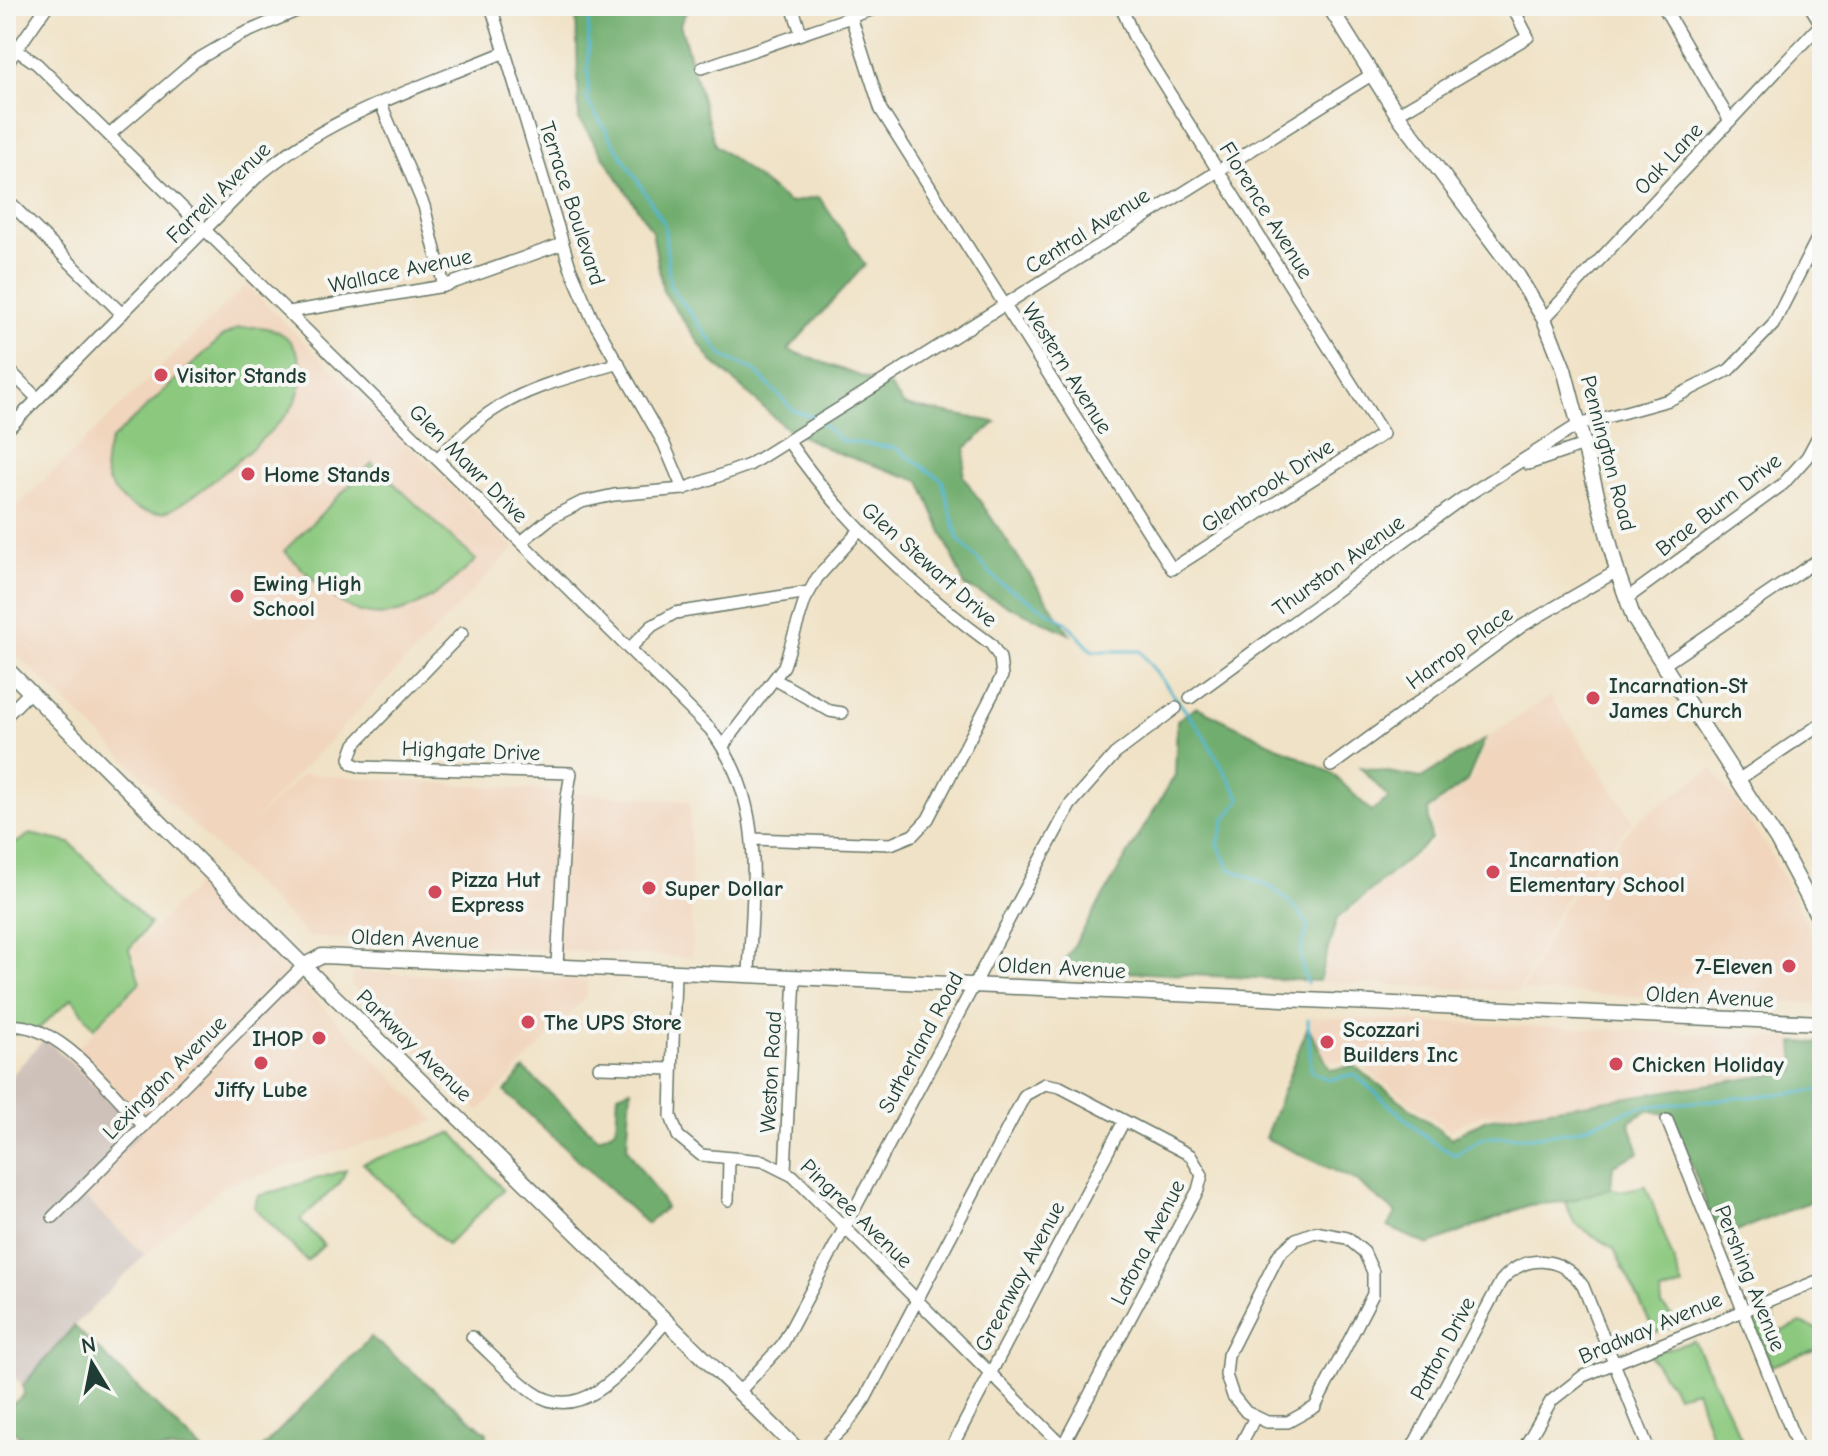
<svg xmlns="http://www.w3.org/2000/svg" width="1828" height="1456" viewBox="0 0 1828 1456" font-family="'Comic Neue',sans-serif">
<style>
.built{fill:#f1d5bd}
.industrial{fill:#cec1ba}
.green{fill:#8cc97f;stroke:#56835a;stroke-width:2}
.forest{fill:#71ad6e;stroke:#487551;stroke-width:2}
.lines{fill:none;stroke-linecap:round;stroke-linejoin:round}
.stream{stroke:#50b5ce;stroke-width:3}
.minor-casing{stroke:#687767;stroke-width:14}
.major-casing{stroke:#687767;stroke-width:17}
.minor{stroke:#fff;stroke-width:11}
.major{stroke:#fff;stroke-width:14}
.poi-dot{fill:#d1495b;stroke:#f6f6f2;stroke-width:3}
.labels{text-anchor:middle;stroke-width:8;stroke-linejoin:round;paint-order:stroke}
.street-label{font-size:22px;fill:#1f3d34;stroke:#f6f6f2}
.poi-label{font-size:22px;font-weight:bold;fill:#1f3d34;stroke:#f6f6f2;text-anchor:start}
</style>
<rect width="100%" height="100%" fill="#f6f6f2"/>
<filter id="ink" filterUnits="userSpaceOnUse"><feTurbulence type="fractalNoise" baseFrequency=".0125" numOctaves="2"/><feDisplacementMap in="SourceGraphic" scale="16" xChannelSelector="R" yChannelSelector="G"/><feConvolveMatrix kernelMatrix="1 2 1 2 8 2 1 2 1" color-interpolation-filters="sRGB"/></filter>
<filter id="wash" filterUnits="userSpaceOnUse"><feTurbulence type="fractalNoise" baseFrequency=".006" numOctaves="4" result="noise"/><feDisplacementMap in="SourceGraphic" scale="32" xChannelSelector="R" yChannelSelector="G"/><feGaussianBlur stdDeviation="1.8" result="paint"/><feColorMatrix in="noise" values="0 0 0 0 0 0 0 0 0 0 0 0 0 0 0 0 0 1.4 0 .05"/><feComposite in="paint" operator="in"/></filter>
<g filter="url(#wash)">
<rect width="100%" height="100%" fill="#f0e2c6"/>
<!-- built -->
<g class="built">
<polygon points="246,285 514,548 243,831 303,774 690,801 692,957 309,937 6,644 6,517"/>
<polygon points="1550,696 1633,820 1561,904 1519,991 1322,982 1341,920 1435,840 1432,811 1471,781 1489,737"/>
<polygon points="1712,768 1767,847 1802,914 1822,961 1822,1004 1522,991 1564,906 1638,820"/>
<polygon points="199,883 436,1121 223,1186 145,1255 81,1194 142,1131 66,1059 143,982 133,949"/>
<polygon points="354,972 588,981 587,995 479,1111 350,983"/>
<polygon points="1311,1017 1791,1038 1792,1069 1649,1091 1533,1115 1483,1114 1449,1130 1358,1063 1315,1058"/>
</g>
<!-- industrial -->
<polygon class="industrial" points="45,1038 142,1132 81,1194 145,1255 74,1326 23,1385 6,1370 6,1082"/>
<!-- green -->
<g class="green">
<path d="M238,328C252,327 267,325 280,333C306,348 306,386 291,409C276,430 186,509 163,512C145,515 126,506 115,492C102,477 103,457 111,440L223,336Z"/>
<path d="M372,463L476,560C444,592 392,634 345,605C322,591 303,569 284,551Z"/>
<polygon points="6,833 13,845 30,834 70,843 150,924 129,949 140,982 94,1028 72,998 36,1031 6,1036"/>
<polygon points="453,1133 503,1190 447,1245 363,1163"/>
<polygon points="346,1170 340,1183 300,1220 324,1245 307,1261 254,1207 258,1196"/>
<polygon points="1646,1186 1683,1286 1661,1293 1662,1306 1680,1324 1655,1333 1614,1249 1574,1223 1565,1202 1611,1188 1620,1191"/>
<polygon points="1769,1307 1779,1332 1801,1323 1822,1331 1822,1347 1771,1366 1751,1314"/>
<polygon points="1694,1341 1747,1450 1704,1450 1701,1442 1710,1433 1696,1390 1677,1395 1649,1354"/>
</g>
<!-- forest -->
<g class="forest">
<polygon points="576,6 689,6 680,24 715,145 789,203 819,197 865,265 788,350 891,387 904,405 996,422 966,448 963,476 1070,634 965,586 920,481 835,452 787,429 711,360 663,291 652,231 579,119"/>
<polygon points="1197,707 1332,773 1371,811 1389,798 1360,767 1421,778 1485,739 1467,781 1428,810 1431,839 1337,919 1319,981 1060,969 1175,775 1177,720"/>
<polygon points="1308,1026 1330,1070 1354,1066 1451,1138 1486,1119 1795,1071 1793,1042 1822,1043 1822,1197 1719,1238 1673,1116 1648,1110 1629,1122 1639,1153 1613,1165 1611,1188 1565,1202 1529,1205 1428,1245 1388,1227 1396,1213 1355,1180 1265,1138"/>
<polygon points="524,1069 598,1138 616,1129 618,1094 631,1089 627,1148 666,1207 647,1224 505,1092"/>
<polygon points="74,1326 202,1450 36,1450 6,1424 6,1409 24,1395 23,1385"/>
<polygon points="371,1337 487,1433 485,1450 260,1450"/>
</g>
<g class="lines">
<!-- stream -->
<g class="stream">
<polyline points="589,6 588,102 664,223 670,286 723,356 754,370 793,410 815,418"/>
<path d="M821,423L842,441L896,448L942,480L958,539L1000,583L1067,623L1092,651H1140L1201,731L1241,799L1225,819L1218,844L1230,869C1268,884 1285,891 1309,926C1298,947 1299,961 1307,983"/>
<polyline points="1308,1020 1311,1071 1328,1080 1354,1074 1432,1142 1455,1155 1484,1137 1530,1137 1574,1131 1640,1107 1822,1090"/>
</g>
</g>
</g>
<g filter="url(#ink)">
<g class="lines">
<defs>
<g id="minor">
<polyline points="491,6 570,267 592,318 664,444 683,489"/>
<polyline points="792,6 801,33"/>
<polyline points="1663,6 1730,121"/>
<polyline points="851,17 881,110 1172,569 1383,434 1133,35 1121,6"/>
<path d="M15,49L37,64L710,729C768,805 752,885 749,975"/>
<polyline points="6,65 47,6"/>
<polyline points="702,68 883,6"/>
<polyline points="381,104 424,206 444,286"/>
<polyline points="1397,114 1528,37 1512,6"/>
<polyline points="109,135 195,61 238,36 308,6"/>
<polyline points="6,199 122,314"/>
<polyline points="289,312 444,286 562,244"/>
<polyline points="1544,319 1821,24 1810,6"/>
<polyline points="6,367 38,399"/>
<path d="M6,431L255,179C326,116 419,88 505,52"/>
<path d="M437,459C454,443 470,426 489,413C528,386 575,376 619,363"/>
<polyline points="1528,464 1584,445"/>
<polyline points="521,542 552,517 582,502 614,495 683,489 749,465 1371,75"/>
<polyline points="1626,599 1783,484 1807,457 1822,429"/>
<polyline points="462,633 355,744 350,758 352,764 362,767 571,773 566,803 557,965"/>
<polyline points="629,649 652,626 675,613 809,592"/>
<polyline points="1662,666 1822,557"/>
<polyline points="776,680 830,711 842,713"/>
<polyline points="1190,698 1460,500 1578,425 1669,400 1729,370 1773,325 1822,229"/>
<polyline points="6,716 30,692"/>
<polyline points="723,746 784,666 805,600 817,578 860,530"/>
<polyline points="1331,766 1522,626 1617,571"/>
<polyline points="1738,780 1822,723"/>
<path d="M753,839L891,844L913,835L928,819L1002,676L1000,658L991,644C913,587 843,521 788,441"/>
<polyline points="675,972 671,1116 678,1136 701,1155 763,1161 793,1176 1067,1450"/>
<path d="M6,1026C57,1018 111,1093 144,1126"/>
<polyline points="599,1067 672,1069"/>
<polyline points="1667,1120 1799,1450"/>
<polyline points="785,1170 795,977"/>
<polyline points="728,1200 729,1159"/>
<polyline points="53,1217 303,966"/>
<polygon points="1315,1232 1347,1238 1364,1252 1373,1272 1373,1294 1315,1407 1288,1422 1267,1422 1246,1412 1233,1396 1226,1375 1228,1355 1279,1254 1296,1239"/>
<path d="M472,1337C492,1355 511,1376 533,1392C586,1430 635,1355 667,1321"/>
<polyline points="739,1392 782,1345 1070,805 1115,754 1176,708"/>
<polyline points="821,1450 846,1425 865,1399 1025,1095 1045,1084 1060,1087 1190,1155 1202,1175 1198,1190 1063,1445"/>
<polyline points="950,1450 1124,1121"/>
<polyline points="1238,1450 1255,1417"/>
<path d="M1411,1450L1501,1281C1525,1253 1561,1255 1583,1286L1649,1450"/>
<polyline points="1523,1450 1551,1401 1583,1376 1822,1279"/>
</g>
<g id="major">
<polyline points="1329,6 1397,114 1518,276 1544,319 1564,369 1617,571 1634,619 1777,840 1822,924"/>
<polyline points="6,668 336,998 798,1450"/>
<polyline points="303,966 322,956 1822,1023"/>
</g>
</defs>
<!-- minor casing -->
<use href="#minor" class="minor-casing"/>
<!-- major casing -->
<use href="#major" class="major-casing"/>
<!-- minor -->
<use href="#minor" class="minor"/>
<!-- major -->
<use href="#major" class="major"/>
</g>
</g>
<!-- markers -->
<g class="poi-dot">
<circle cx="161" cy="375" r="8"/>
<circle cx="248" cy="474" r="8"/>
<circle cx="237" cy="596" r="8"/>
<circle cx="1593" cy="698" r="8"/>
<circle cx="1493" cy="872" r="8"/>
<circle cx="649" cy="888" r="8"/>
<circle cx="435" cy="892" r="8"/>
<circle cx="1789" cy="966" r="8"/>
<circle cx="528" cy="1022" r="8"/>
<circle cx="319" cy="1038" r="8"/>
<circle cx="1327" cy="1042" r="8"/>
<circle cx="261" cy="1063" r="8"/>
<circle cx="1616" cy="1064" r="8"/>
</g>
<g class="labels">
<!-- street labels -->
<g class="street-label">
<text transform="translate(1668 158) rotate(-47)" y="8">Oak Lane</text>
<text transform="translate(218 192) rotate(-44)" y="8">Farrell Avenue</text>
<text transform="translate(573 203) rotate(72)" y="8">Terrace Boulevard</text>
<text transform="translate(1267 210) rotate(58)" y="8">Florence Avenue</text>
<text transform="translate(1087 230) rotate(-32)" y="8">Central Avenue</text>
<text transform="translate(400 270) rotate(-12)" y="8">Wallace Avenue</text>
<text transform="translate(1068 368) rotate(58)" y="8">Western Avenue</text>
<text transform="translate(1609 453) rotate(75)" y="8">Pennington Road</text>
<text transform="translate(469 463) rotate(45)" y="8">Glen Mawr Drive</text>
<text transform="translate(1267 485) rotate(-33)" y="8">Glenbrook Drive</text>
<text transform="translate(1718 504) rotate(-38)" y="8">Brae Burn Drive</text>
<text transform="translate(930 564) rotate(42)" y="8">Glen Stewart Drive</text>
<text transform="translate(1338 565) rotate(-36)" y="8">Thurston Avenue</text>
<text transform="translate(1459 647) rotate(-36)" y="8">Harrop Place</text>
<text transform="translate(471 750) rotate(2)" y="8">Highgate Drive</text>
<text transform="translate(415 938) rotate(2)" y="8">Olden Avenue</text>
<text transform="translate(1062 967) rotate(3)" y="8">Olden Avenue</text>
<text transform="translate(1710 996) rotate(3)" y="8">Olden Avenue</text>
<text transform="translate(920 1042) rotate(-62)" y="8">Sutherland Road</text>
<text transform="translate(415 1045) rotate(44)" y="8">Parkway Avenue</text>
<text transform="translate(770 1072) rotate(-87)" y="8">Weston Road</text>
<text transform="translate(164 1077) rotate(-45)" y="8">Lexington Avenue</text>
<text transform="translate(857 1213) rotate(44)" y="8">Pingree Avenue</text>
<text transform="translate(1147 1242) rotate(-63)" y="8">Latona Avenue</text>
<text transform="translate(1019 1276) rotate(-62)" y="8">Greenway Avenue</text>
<text transform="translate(1751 1278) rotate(68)" y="8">Pershing Avenue</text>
<text transform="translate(1650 1327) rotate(-23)" y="8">Bradway Avenue</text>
<text transform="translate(1442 1348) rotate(-62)" y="8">Patton Drive</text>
</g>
<!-- poi labels -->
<g class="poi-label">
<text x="177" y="383">Visitor Stands</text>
<text x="264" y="482">Home Stands</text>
<text x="253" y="591">Ewing High<tspan x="253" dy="25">School</tspan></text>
<text x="1609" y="693">Incarnation-St<tspan x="1609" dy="25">James Church</tspan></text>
<text x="1509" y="867">Incarnation<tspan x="1509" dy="25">Elementary School</tspan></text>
<text x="451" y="887">Pizza Hut<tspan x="451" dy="25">Express</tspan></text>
<text x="665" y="896">Super Dollar</text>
<text x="1773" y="974" text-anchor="end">7-Eleven</text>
<text x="544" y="1030">The UPS Store</text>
<text x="1343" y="1037">Scozzari<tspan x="1343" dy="25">Builders Inc</tspan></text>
<text x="303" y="1046" text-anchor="end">IHOP</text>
<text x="1632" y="1072">Chicken Holiday</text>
<text x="261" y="1097" text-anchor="middle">Jiffy Lube</text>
</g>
</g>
<!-- margin -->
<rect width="1828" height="1456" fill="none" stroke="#f6f6f2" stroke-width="32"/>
<!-- north arrow -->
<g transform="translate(92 1364) rotate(350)" stroke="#f6f6f2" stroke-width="6" paint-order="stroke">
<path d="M0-6L14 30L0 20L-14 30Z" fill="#1f3d34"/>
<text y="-12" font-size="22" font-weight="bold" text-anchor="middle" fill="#1f3d34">N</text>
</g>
</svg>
